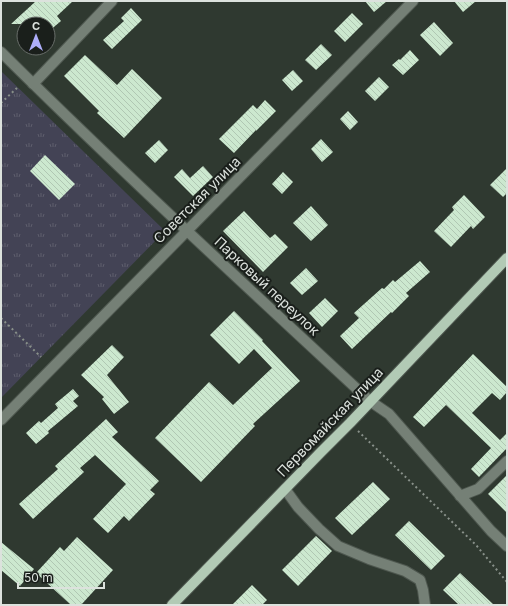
<svg xmlns="http://www.w3.org/2000/svg" width="508" height="606" viewBox="0 0 508 606" font-family="Inter,sans-serif">
<style>
.grass{fill:url(#grass-tufts)}
.building{fill:url(#building-back-hatch)}
.lines{fill:none;stroke-linecap:round;stroke-linejoin:round}
.minor-casing{stroke:#4e574f;stroke-width:12}
.major-casing{stroke:#4e574f;stroke-width:12}
.path{stroke:#89918a;stroke-width:2;stroke-dasharray:2 3;stroke-linecap:butt}
.minor{stroke:#758076;stroke-width:10}
.major{stroke:#b2cab5;stroke-width:10}
.labels{text-anchor:middle;stroke-width:4;stroke-linejoin:round;paint-order:stroke}
.street-label{font-size:14px;fill:#dce2dd;stroke:#1a1f1b}
</style>
<defs>
<pattern id="grass-tufts" width="24" height="20" patternUnits="userSpaceOnUse"><rect width="24" height="20" fill="#434355"/><path d="M3 7l-1-3M5 7V3M7 7l1-3M15 17l-1-3M17 17v-4M19 17l1-3" fill="none" stroke="#5e5e6d"/></pattern>
<pattern id="building-back-hatch" width="6" height="6" patternUnits="userSpaceOnUse"><rect width="6" height="6" fill="#cce8cf"/><path d="M-1 5l2 2M0 0l6 6M5-1l2 2" fill="none" stroke="#b0c7b3"/></pattern>
</defs>
<rect width="100%" height="100%" fill="#2f3930"/>
<!-- grass -->
<polygon class="grass" points="1,71 165,231 1,398"/>
<!-- building -->
<g class="building">
<polygon points="36,1 73,1 57,16 61,21 48,32 48,24 11,24"/>
<polygon points="365,1 387,1 374,12"/>
<polygon points="454,1 476,1 463,12"/>
<polygon points="131,8 142,20 112,49 103,40 124,21 121,18"/>
<polygon points="352,13 363,24 345,42 334,31"/>
<polygon points="434,22 453,43 440,56 420,35"/>
<polygon points="321,44 332,55 316,70 305,60"/>
<polygon points="410,50 419,60 403,75 392,65 399,59 400,60"/>
<polygon points="85,55 117,85 132,69 162,98 124,138 97,113 99,111 64,76"/>
<polygon points="293,70 303,81 292,91 282,80"/>
<polygon points="379,77 389,87 375,101 365,91"/>
<polygon points="265,100 276,111 256,131 256,130 234,153 219,139 253,105 257,109"/>
<polygon points="348,111 358,122 350,130 340,119"/>
<polygon points="321,139 333,152 322,162 311,149"/>
<polygon points="159,140 168,150 155,163 145,153"/>
<polygon points="45,155 75,184 59,200 30,171"/>
<polygon points="203,166 213,177 193,196 174,177 182,169 190,178"/>
<polygon points="507,168 507,193 503,197 490,185"/>
<polygon points="283,172 293,182 282,194 272,184"/>
<polygon points="464,195 485,217 473,229 471,226 451,247 434,231 454,210 452,207"/>
<polygon points="311,206 328,225 311,241 293,223"/>
<polygon points="244,211 270,238 275,234 288,247 263,272 223,231"/>
<polygon points="420,261 430,272 406,293 409,296 392,313 391,312 352,349 340,336 359,318 354,313 382,288 384,289 393,280 395,282"/>
<polygon points="306,268 318,281 302,295 290,283"/>
<polygon points="325,298 338,311 322,327 309,313"/>
<polygon points="234,311 263,340 262,341 300,381 253,424 255,426 201,482 155,438 209,382 233,405 272,368 254,349 239,364 210,335"/>
<polygon points="112,345 124,357 107,375 129,402 114,414 102,399 104,397 81,375"/>
<polygon points="473,354 507,387 507,392 500,400 492,393 472,413 500,440 507,433 507,448 479,477 471,469 491,448 446,405 424,427 413,417"/>
<polygon points="73,389 79,396 73,401 78,406 48,431 49,433 36,444 26,433 39,421 41,423 58,408 55,404"/>
<polygon points="106,419 118,432 112,437 159,481 150,490 155,494 129,521 124,516 108,533 93,519 126,484 95,455 80,468 84,472 33,519 19,504 58,469 55,466"/>
<polygon points="507,475 507,513 488,494"/>
<polygon points="373,482 390,499 352,535 335,518"/>
<polygon points="409,521 445,556 431,570 395,535"/>
<polygon points="316,536 332,551 298,586 282,570"/>
<polygon points="77,537 113,570 81,605 71,605 36,573 60,547 64,551"/>
<polygon points="1,542 34,569 20,586 1,570"/>
<polygon points="460,573 494,605 459,605 443,590"/>
<polygon points="252,585 267,600 262,605 232,605"/>
</g>
<g class="lines">
<defs>
<g id="minor">
<path d="M1,52C121,171 246,286 370,401L389,414L491,531L507,546"/>
<polyline points="33,84 112,1"/>
<polyline points="1,420 413,1"/>
<polyline points="285,489 298,507 319,529 338,546 369,559 405,571 420,580 423,590 425,605"/>
<polyline points="460,496 478,489 507,461"/>
</g>
<polyline id="major" points="172,605 321,452 350,423 507,258"/>
</defs>
<!-- minor casing -->
<use href="#minor" class="minor-casing"/>
<!-- major casing -->
<use href="#major" class="major-casing"/>
<!-- path -->
<g class="path">
<polyline points="1,103 18,87"/>
<polyline points="1,318 41,357"/>
<polyline points="358,431 476,545 507,582"/>
</g>
<!-- minor -->
<use href="#minor" class="minor"/>
<!-- major -->
<use href="#major" class="major"/>
</g>
<g class="labels">
<!-- street labels -->
<g class="street-label">
<text transform="translate(197 200) rotate(-45)" y="5">Советская улица</text>
<text transform="translate(267 286) rotate(43)" y="5">Парковый переулок</text>
<text transform="translate(330 422) rotate(-46)" y="5">Первомайская улица</text>
</g>
</g>
<!-- border -->
<rect width="508" height="606" fill="none" stroke="#dce2dd" stroke-width="4"/>
<!-- north arrow -->
<g transform="translate(36 36)"><circle r="19" fill="#1a1f1b" stroke="#686d69"/>
<path d="M0-3L7 15L0 10L-7 15Z" fill="#aeaefa"/>
<text y="-6" font-size="11" font-weight="bold" text-anchor="middle" fill="#dce2dd">С</text>
</g>
<!-- scale -->
<path d="M18 582v6h86v-6" fill="none" stroke="#dce2dd" stroke-width="2"/>
<text x="24" y="582" font-size="12" fill="#dce2dd" stroke="#1a1f1b" stroke-width="3" paint-order="stroke">50 m</text>
</svg>
